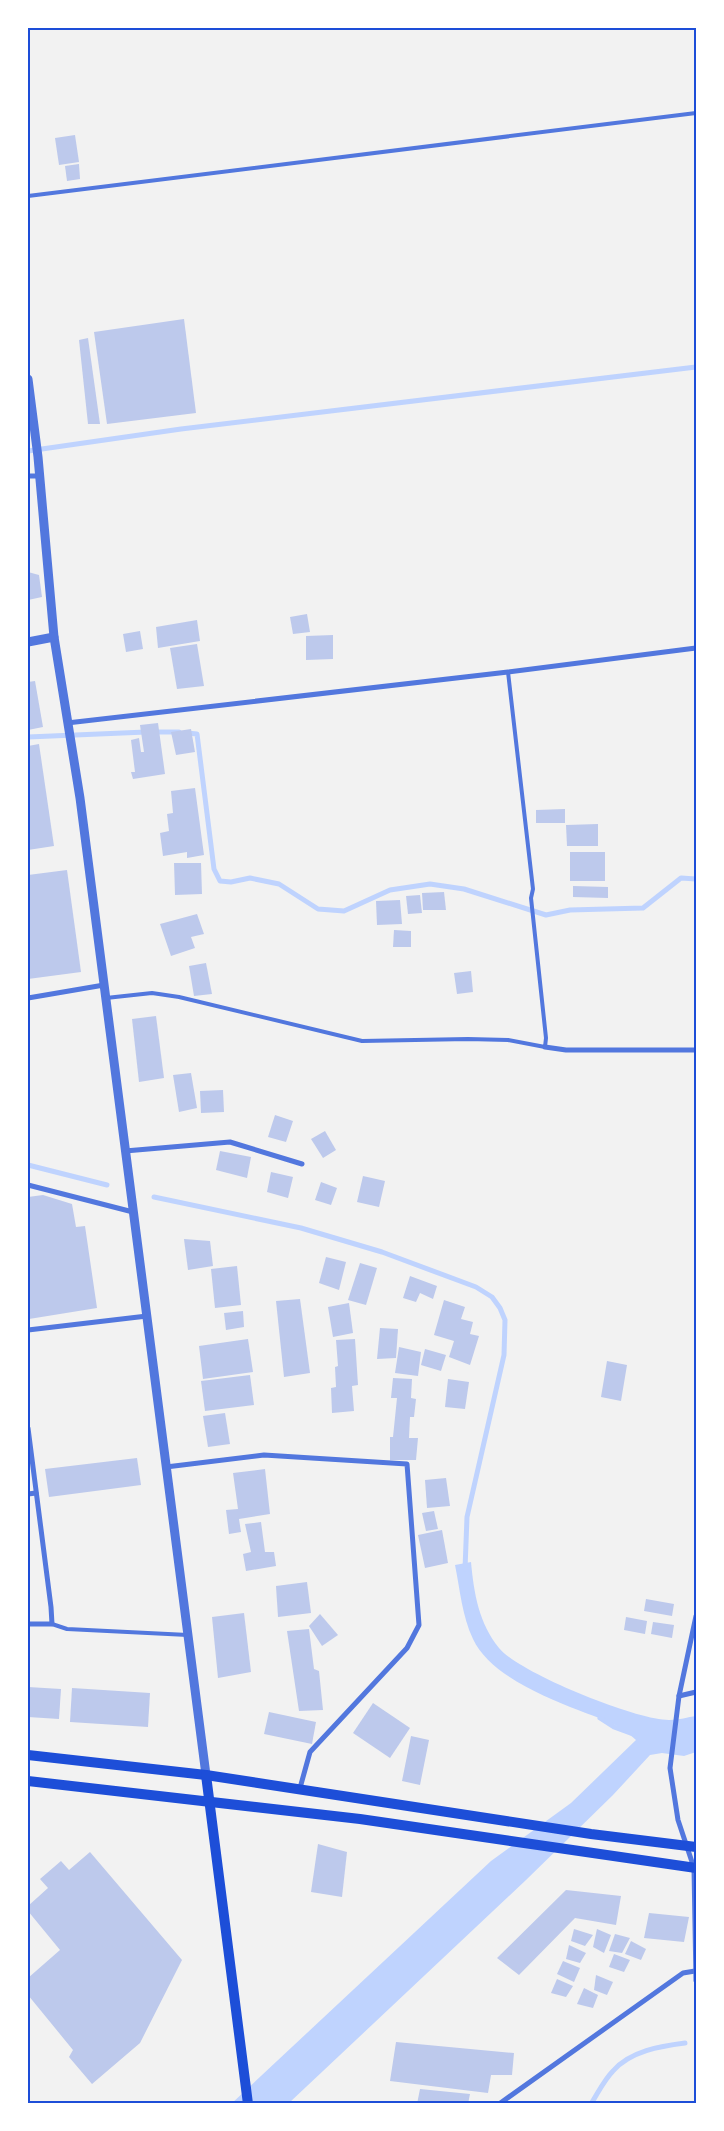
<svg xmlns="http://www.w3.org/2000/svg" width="724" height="2131" viewBox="0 0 724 2131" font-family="'Asap Condensed',sans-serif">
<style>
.water{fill:#bfd3fe}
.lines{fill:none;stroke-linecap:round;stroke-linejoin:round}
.stream{stroke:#bfd3fe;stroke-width:5}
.building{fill:#bdc9ec}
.service{stroke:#5277de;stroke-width:4}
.minor{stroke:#5277de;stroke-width:5}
.tertiary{stroke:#5277de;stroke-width:9}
.secondary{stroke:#1d4ed8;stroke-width:10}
.neatline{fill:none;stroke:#1d4ed8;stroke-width:2}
</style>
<rect width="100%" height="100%" fill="#f2f2f2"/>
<!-- water -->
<path class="water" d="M471,1562C474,1594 479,1623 499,1648C519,1673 638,1721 670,1720C679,1720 688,1717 696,1716V1752L684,1756L662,1753L650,1755L613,1795L526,1880L289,2103L231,2104L491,1861L571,1803L636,1740C620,1724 598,1718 578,1710C544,1697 489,1674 473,1639C462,1616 460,1589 455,1565Z"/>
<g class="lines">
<!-- stream -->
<g class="stream">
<polyline points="28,451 181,429 696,367"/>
<polyline points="155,732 179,732"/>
<polyline points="187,733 197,734 214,869 220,881 231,882 250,878 279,884 318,909 344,911 390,890 430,884 464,889 546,915 570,910 643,908 681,878 696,879"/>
<polyline points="28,737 146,732"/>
<polyline points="28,1165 107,1185"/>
<polyline points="154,1197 301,1228 382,1252 476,1287 492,1297 500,1308 505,1320 504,1355 467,1517 465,1569"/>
<polyline points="600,1718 614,1727 633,1734"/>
<path d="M591,2104C598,2093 604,2080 613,2071C630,2051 661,2046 685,2043"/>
</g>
</g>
<!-- building -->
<g class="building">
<polygon points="75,135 79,162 59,165 55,138"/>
<polygon points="79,164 80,179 67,181 65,166"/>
<polygon points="184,319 196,413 107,424 94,332"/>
<polygon points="88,338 100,424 88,424 79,340"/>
<polygon points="28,572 39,575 42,597 28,600"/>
<polygon points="307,614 310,632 293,634 290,617"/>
<polygon points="197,620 200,641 158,648 156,627"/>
<polygon points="140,631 143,649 126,652 123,634"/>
<polygon points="333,635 333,659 306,660 306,636"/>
<polygon points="197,644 204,686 177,689 170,648"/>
<polygon points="35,681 43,727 28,730 28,682"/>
<polygon points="158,723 165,774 133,779 131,772 135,772 131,740 139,738 141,752 144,752 140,725"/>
<polygon points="191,729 195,752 176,755 171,732"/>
<polygon points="39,744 54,846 28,850 28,746"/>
<polygon points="195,788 204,855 187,858 187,852 163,856 160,833 169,831 167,814 173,813 171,791"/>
<polygon points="565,809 565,823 536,823 536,810"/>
<polygon points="598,824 598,846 567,846 566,825"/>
<rect x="570" y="852" width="35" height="29"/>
<polygon points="174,863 201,863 202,894 175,895"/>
<polygon points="67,870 81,972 28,979 28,875"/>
<polygon points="573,886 608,887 608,898 573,897"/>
<polygon points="444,892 446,910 423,910 422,893"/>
<polygon points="420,895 422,913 408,914 406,896"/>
<polygon points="400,900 402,924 377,925 376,901"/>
<polygon points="197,914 204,934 191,937 195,948 171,956 160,924"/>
<polygon points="394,930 411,931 411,947 393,947"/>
<polygon points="206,963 212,994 194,996 189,966"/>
<polygon points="471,971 473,992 457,994 454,973"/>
<polygon points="156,1016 164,1078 139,1082 132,1019"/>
<polygon points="191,1073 197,1108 179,1112 173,1075"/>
<polygon points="223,1090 224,1112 201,1113 200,1091"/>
<polygon points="275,1115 293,1121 286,1142 268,1137"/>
<polygon points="325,1131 336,1150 323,1158 311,1139"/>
<polygon points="220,1151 251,1157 247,1178 216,1170"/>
<polygon points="271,1172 293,1177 288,1198 267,1192"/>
<polygon points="363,1176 385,1181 379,1207 357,1202"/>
<polygon points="321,1182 337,1188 331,1205 315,1200"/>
<polygon points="43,1195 72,1204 76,1227 85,1226 97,1308 29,1319 28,1316 28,1197"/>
<polygon points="184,1239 210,1241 213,1266 188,1270"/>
<polygon points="326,1257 346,1262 339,1290 319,1283"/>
<polygon points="360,1263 377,1268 366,1305 348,1300"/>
<polygon points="237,1266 241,1305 215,1308 211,1269"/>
<polygon points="410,1276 437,1286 433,1299 420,1293 416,1302 403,1298"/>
<polygon points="300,1299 310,1373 284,1377 276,1301"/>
<polygon points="444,1300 465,1307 461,1319 473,1322 470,1334 479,1336 470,1365 449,1357 454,1341 434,1335"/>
<polygon points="349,1303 353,1333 333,1337 328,1307"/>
<polygon points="243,1311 244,1327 226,1330 224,1313"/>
<polygon points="380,1328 398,1329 396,1358 377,1359"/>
<polygon points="248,1339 253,1372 203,1379 199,1346"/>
<polygon points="355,1339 358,1385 352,1386 354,1411 332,1413 331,1388 336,1387 335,1367 338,1366 336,1340"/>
<polygon points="399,1347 421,1352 418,1376 395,1373"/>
<polygon points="425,1349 446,1355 441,1371 421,1365"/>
<polygon points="607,1361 627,1365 621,1401 601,1397"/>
<polygon points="250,1375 254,1405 205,1411 201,1381"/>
<polygon points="393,1378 412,1379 411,1398 416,1399 414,1417 410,1417 409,1438 418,1438 416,1460 390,1460 390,1437 393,1437 397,1398 391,1398"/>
<polygon points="448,1379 469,1382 465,1409 445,1407"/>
<polygon points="225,1413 230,1444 208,1447 203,1416"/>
<polygon points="137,1458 141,1485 49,1497 45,1469"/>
<polygon points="265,1469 270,1514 239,1519 241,1532 229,1534 226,1510 238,1509 233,1473"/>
<polygon points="446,1478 450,1506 427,1508 425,1480"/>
<polygon points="434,1511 438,1529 426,1531 422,1513"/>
<polygon points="261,1522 265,1552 274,1552 276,1566 246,1571 243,1554 251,1552 245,1524"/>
<polygon points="442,1530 448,1563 425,1568 418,1535"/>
<polygon points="307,1582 311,1613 278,1617 276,1586"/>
<polygon points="646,1599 674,1604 672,1616 644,1611"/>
<polygon points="244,1613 251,1672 218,1678 212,1617"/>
<polygon points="320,1614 338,1635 322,1646 309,1626"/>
<polygon points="626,1617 647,1621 645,1634 624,1630"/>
<polygon points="653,1622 674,1625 672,1638 651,1634"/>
<polygon points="309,1629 314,1669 319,1671 323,1710 299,1711 287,1631"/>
<polygon points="28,1687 61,1689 59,1719 28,1717"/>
<polygon points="72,1688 150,1693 148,1727 70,1722"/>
<polygon points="373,1703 410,1728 390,1758 353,1733"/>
<polygon points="269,1712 316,1722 312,1744 264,1734"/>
<polygon points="411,1736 429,1740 420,1785 402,1781"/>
<polygon points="318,1844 347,1852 342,1897 311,1892"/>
<polygon points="90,1852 182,1960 140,2043 92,2084 69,2057 73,2050 28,1995 28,1978 60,1950 28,1911 28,1906 48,1888 40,1879 61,1861 69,1870"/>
<polygon points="566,1890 621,1896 616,1925 575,1918 519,1975 497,1958"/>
<polygon points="649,1913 689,1917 684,1942 644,1938"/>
<polygon points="574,1929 593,1935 585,1946 571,1941"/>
<polygon points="597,1929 611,1935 604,1953 593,1947"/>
<polygon points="615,1934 630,1938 622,1953 609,1951"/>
<polygon points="631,1941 646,1949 641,1960 625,1954"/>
<polygon points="569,1945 586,1953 580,1963 566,1959"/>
<polygon points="614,1954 630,1960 624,1972 609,1967"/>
<polygon points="563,1961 580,1968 574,1982 557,1974"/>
<polygon points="596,1975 613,1982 607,1995 594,1990"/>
<polygon points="557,1979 573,1986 566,1997 551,1993"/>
<polygon points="584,1988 598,1995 593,2008 577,2004"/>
<polygon points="396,2042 514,2053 512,2075 491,2075 488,2093 390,2081"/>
<polygon points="420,2089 470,2094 468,2104 417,2104"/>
</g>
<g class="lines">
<!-- service -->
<g class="service">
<polyline points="28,196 696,113"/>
<polyline points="106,998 152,993 179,997 362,1041 468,1039 508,1040 545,1047 546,1038 531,898 533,889 508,672"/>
<polyline points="52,1624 67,1629 188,1635"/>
</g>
<!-- minor -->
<g class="minor">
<polyline points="28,476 39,476"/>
<polyline points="67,723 508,672 696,648"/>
<polyline points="28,998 104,985"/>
<polyline points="545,1047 566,1050 696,1050"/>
<polyline points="125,1151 230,1142 302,1164"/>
<polyline points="28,1185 133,1212"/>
<polyline points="28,1330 147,1316"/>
<polyline points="28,1428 51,1607 52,1624 28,1624"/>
<polyline points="166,1467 264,1455 407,1464 419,1625 407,1648 310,1752 300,1788"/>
<polyline points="28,1494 36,1493"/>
<polyline points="696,1616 679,1696 670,1768 678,1820 694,1868 696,1981"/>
<polyline points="679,1696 696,1692"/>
<polyline points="499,2104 683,1973 695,1971"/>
</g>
<!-- tertiary -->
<g class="tertiary">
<polyline points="28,379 38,457 54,637 80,798 206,1775"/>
<polyline points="28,642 54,637"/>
</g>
<!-- secondary -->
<g class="secondary">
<polyline points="28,1755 206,1775 591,1834 696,1847"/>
<polyline points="206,1775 248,2104"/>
<polyline points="28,1781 360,1819 696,1868"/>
</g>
</g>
<!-- border -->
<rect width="724" height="2131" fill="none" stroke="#ffffff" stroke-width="58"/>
<rect x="29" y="29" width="666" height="2073" class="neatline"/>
</svg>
